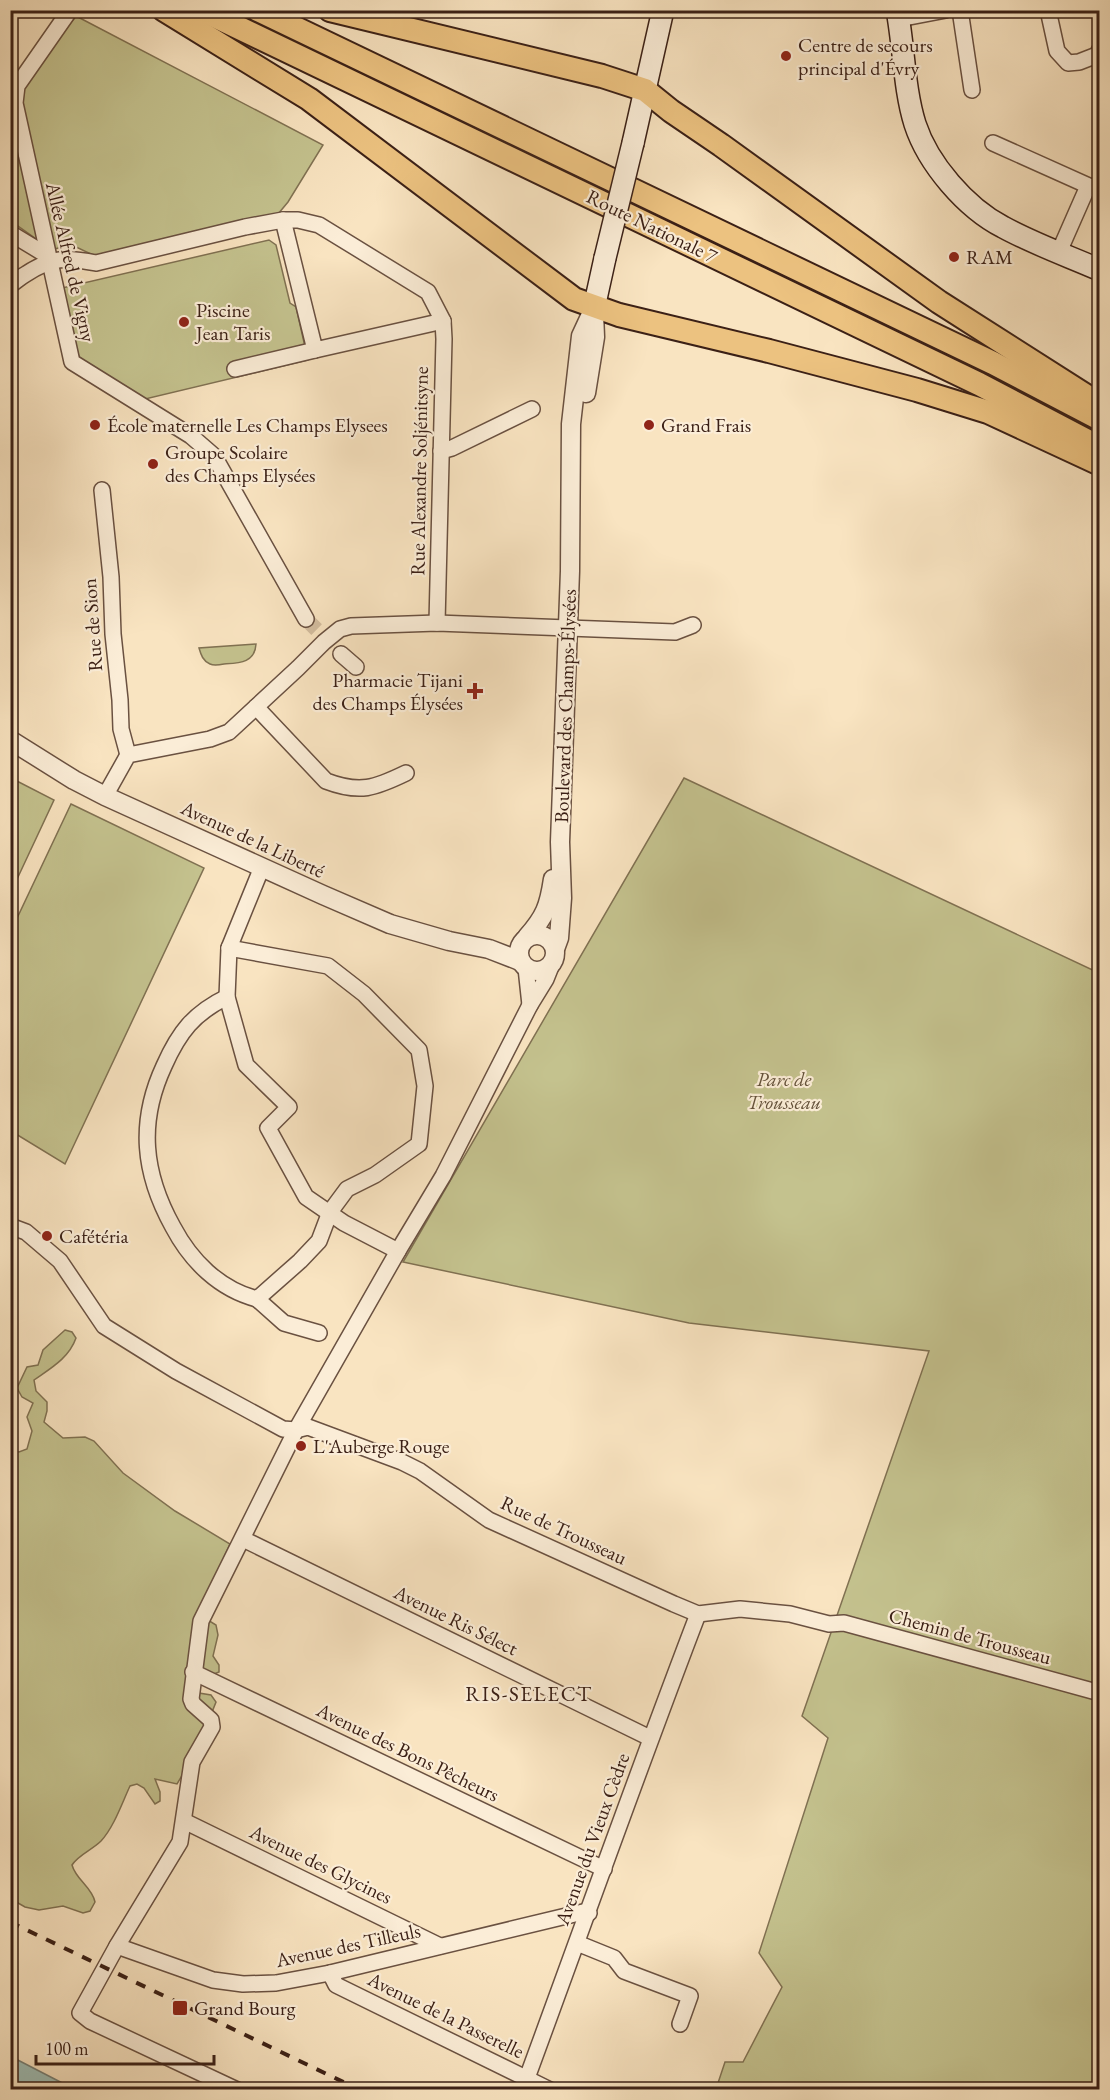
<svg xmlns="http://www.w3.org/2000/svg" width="1110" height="2100" viewBox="0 0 1110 2100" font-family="'EB Garamond',serif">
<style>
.green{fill:#c4c28e;stroke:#807152;stroke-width:1.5}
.water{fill:#9ebeb6;stroke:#767f76;stroke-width:1.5}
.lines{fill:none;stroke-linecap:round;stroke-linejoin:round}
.minor-tunnel{stroke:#d3bd9f;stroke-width:15;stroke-dasharray:15 8;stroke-linecap:butt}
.minor-casing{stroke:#6a5141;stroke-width:18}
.tertiary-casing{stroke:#6a5141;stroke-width:21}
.secondary-casing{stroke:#3b2016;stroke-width:24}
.primary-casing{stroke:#3b2016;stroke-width:26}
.minor{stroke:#fbedd7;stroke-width:15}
.tertiary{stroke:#fbedd7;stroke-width:18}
.secondary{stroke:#fbedd7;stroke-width:21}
.primary{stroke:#ecc280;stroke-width:22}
.rail{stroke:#3b2016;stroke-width:4;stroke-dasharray:10 10;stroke-linecap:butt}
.secondary-bridge-casing{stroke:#3b2016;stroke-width:24;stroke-linecap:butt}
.secondary-bridge{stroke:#fbedd7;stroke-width:21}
.poi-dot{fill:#8f2418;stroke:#fbedd7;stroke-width:2}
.labels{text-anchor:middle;stroke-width:4.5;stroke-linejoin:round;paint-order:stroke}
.poi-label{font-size:20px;fill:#3b2016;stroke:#fbedd7;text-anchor:start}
.street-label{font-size:20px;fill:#3b2016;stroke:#fbedd7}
.park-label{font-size:20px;font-style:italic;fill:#64513a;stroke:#fbedd7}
.neighbourhood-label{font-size:21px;letter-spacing:1.5px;fill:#3b2016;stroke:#fbedd7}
</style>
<rect width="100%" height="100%" fill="#f9e4c1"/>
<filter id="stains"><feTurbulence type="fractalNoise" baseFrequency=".00333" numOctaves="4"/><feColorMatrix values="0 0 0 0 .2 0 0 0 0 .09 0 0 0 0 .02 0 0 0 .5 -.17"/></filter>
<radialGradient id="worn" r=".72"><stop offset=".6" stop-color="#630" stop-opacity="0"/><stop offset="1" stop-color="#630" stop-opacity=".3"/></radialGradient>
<!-- green -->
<g class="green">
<polygon points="76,16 323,145 288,202 278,214 95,256 72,245 54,249 20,96 27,77"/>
<polygon points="10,107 42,243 11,221"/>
<polygon points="269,240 276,245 290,303 296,307 308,360 141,400 80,359 76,349 62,288"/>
<path d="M256,644C255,663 239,663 224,664C219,665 214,666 210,664C203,661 201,655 199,648Z"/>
<polygon points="11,778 54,800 11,892"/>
<polygon points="684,778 1099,973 1099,2089 716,2089 725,2062 743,2062 782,1987 759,1953 828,1738 802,1716 929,1351 689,1323 403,1262"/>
<polygon points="71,804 204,868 65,1164 11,1131 11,931"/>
<path d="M65,1330L72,1332L76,1338C69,1358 51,1368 34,1380L36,1391L47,1402V1411L44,1422L63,1438L85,1437L94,1441L123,1473L175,1511L230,1544L198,1614L216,1625L218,1635L213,1656L219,1665V1672L191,1683L193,1692L211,1695L216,1702L196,1752L177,1784L155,1779L160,1792V1801L155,1804L144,1788L137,1784L130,1786C122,1803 114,1827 101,1841C92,1850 78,1855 72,1865C76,1880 92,1887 95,1902L90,1911L83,1913L63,1906L39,1910L25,1907L11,1899V1450L19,1452L27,1449L32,1431L27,1417L33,1403L22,1397L17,1388L27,1367L38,1365L43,1350Z"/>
</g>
<!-- water -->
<polygon class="water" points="10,2056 72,2088 74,2089 11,2089"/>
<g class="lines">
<!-- minor-tunnel -->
<polyline class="minor-tunnel" points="306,619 341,654"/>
<defs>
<g id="minor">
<polyline points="70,10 17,86 15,103 72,362 191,436 214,456 306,619"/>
<polyline points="960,10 972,90"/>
<polyline points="1048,10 1057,51 1068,63 1079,62 1097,55 1100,49"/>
<polyline points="899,19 946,10"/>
<polyline points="993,143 1100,191"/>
<polyline points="283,220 315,350 443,321"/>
<polyline points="10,233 43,253"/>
<polyline points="1059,252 1088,186"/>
<path d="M10,285C16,282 20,277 26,274C52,257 66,257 96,263L245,227L283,220H298L319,225L428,292L443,321L444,339L437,623"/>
<polyline points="235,369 315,350"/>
<polyline points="441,451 452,448 532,409"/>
<polyline points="102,490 111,577 113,634 120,700 121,729 128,755"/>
<polyline points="341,654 356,667"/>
<path d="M256,707L326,781C360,794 375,788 406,773"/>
<polyline points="105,796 128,755 210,739 229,732 298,668 324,642 340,629 351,626 437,623 675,632 693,625"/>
<polyline points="262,867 229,948 227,997 246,1065 289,1107 268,1128 306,1197 344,1223 398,1251"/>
<polyline points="526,968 530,1005"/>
<path d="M227,997C194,1013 179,1032 164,1066C138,1122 143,1173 173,1227C191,1261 219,1289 257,1299L300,1261L319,1241L330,1212L347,1189L375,1175L419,1144L425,1086L419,1050L364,994L328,966L229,948"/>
<polyline points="10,1226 26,1232 60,1261 104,1326 176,1371 283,1429 296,1430 308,1427 402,1462 420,1471 489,1520 674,1604 698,1614 740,1609 790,1614 829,1624 844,1623 1100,1693"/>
<polyline points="257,1299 284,1323 319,1333"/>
<polyline points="243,1539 650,1738"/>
<polyline points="193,1672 604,1869"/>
<polyline points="184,1821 440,1946"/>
<polyline points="577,1943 614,1958 624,1971 690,1996 680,2024"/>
<polyline points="117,1946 213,1980 243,1984 276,1983 330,1973 583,1912 589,1913"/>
<polyline points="330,1973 336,1985 550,2090"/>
<path d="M527,2078C584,1923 639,1768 698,1614"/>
<polyline points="237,2090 90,2021 80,2013 117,1946 180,1842 192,1762 212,1727 211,1720 193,1704 191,1699 201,1621 296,1430 398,1251 443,1176 530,1005 546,979 552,964"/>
</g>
<g id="tertiary">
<polyline points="586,393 595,337 594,313"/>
<polyline points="10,740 74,780 105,796 323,895 390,924 449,941 489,949 520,961"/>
<circle cx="537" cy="953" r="18"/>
<path d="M527,937C545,917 549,906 553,879"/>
<polyline points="555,949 559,938 562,898 560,842 570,571 571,424 581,336 594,308"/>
</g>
<g id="secondary">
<path d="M897,10C904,47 904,89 915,124C928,164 966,208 1003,227C1034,244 1068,256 1100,270"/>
<polyline points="633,143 663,10"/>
<polyline points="594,308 605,258"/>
</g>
<g id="primary">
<polyline points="164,10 309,99 574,299 619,315 769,351 917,390 988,412 1100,464"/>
<polyline points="202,10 979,384 1099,447"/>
<polyline points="258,10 993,363 1100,419"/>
<polyline points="330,10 602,76 645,90 671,111 721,145 939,302 1088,397"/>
</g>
</defs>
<!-- minor casing -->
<use href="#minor" class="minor-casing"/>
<!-- tertiary casing -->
<use href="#tertiary" class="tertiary-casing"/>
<!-- secondary casing -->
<use href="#secondary" class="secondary-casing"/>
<!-- primary casing -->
<use href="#primary" class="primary-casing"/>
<!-- minor -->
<use href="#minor" class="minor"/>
<!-- tertiary -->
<use href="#tertiary" class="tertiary"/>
<!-- secondary -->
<use href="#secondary" class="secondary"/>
<!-- primary -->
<use href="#primary" class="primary"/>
<!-- rail -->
<polyline class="rail" points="10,1922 360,2090"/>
<defs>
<polyline id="secondary-bridge" points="605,258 633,143"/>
</defs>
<!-- secondary-bridge casing -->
<use href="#secondary-bridge" class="secondary-bridge-casing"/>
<!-- secondary-bridge -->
<use href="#secondary-bridge" class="secondary-bridge"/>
</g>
<!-- markers -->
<g class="poi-dot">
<circle cx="786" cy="56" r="6"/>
<circle cx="954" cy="257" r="6"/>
<circle cx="184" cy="322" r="6"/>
<circle cx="95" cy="425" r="6"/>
<circle cx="649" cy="425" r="6"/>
<circle cx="153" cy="464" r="6"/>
<path d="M472 682h6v6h6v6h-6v6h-6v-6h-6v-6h6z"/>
<circle cx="47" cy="1236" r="6"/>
<circle cx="301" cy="1446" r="6"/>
<rect x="172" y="2000" width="16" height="16" rx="3"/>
</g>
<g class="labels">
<!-- poi labels -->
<g class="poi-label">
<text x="798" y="52">Centre de secours<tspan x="798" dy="23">principal d'Évry</tspan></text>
<text x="966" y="264">RAM</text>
<text x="196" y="317">Piscine<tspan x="196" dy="23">Jean Taris</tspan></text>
<text x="107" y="432">École maternelle Les Champs Elysees</text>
<text x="661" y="432">Grand Frais</text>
<text x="165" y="459">Groupe Scolaire<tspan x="165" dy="23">des Champs Elysées</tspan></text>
<text x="463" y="687" text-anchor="end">Pharmacie Tijani<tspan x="463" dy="23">des Champs Élysées</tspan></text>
<text x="59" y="1243">Cafétéria</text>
<text x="313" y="1453">L'Auberge Rouge</text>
<text x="194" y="2015">Grand Bourg</text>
</g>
<!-- street labels -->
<g class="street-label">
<text transform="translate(652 226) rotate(26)" y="7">Route Nationale 7</text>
<text transform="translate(71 262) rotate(77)" y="7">Allée Alfred de Vigny</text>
<text transform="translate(419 471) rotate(-89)" y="7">Rue Alexandre Soljénitsyne</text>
<text transform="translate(92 625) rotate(-94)" y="7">Rue de Sion</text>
<text transform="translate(565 706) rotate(-88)" y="7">Boulevard des Champs-Élysées</text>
<text transform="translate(253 839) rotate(25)" y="7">Avenue de la Liberté</text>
<text transform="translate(564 1530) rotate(25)" y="7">Rue de Trousseau</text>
<text transform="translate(456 1620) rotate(26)" y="7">Avenue Ris Sélect</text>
<text transform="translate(970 1636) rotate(15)" y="7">Chemin de Trousseau</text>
<text transform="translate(408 1752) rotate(26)" y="7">Avenue des Bons Pêcheurs</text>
<text transform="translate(592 1839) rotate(-70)" y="7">Avenue du Vieux Cèdre</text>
<text transform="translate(321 1864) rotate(26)" y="7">Avenue des Glycines</text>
<text transform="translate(348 1945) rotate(-12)" y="7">Avenue des Tilleuls</text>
<text transform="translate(446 2015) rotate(26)" y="7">Avenue de la Passerelle</text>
</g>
<!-- park labels -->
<g class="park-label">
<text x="784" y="1086">Parc de<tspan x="784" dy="23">Trousseau</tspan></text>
</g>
<!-- neighbourhood labels -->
<g class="neighbourhood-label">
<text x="529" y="1701">RIS-SELECT</text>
</g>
</g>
<!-- margin -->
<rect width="1110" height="2100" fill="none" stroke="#f9e4c1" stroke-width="36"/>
<rect x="12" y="12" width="1086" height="2076" fill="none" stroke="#3b2016" stroke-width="3"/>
<rect x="18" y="18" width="1074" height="2064" fill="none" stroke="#3b2016" stroke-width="1.5"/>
<!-- scale -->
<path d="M36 2055v9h178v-9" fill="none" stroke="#3b2016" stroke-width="3"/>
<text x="45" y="2055" font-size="18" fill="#3b2016" stroke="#fbedd7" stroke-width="4.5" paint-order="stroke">100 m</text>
<rect width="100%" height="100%" filter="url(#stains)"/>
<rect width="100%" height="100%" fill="url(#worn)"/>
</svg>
